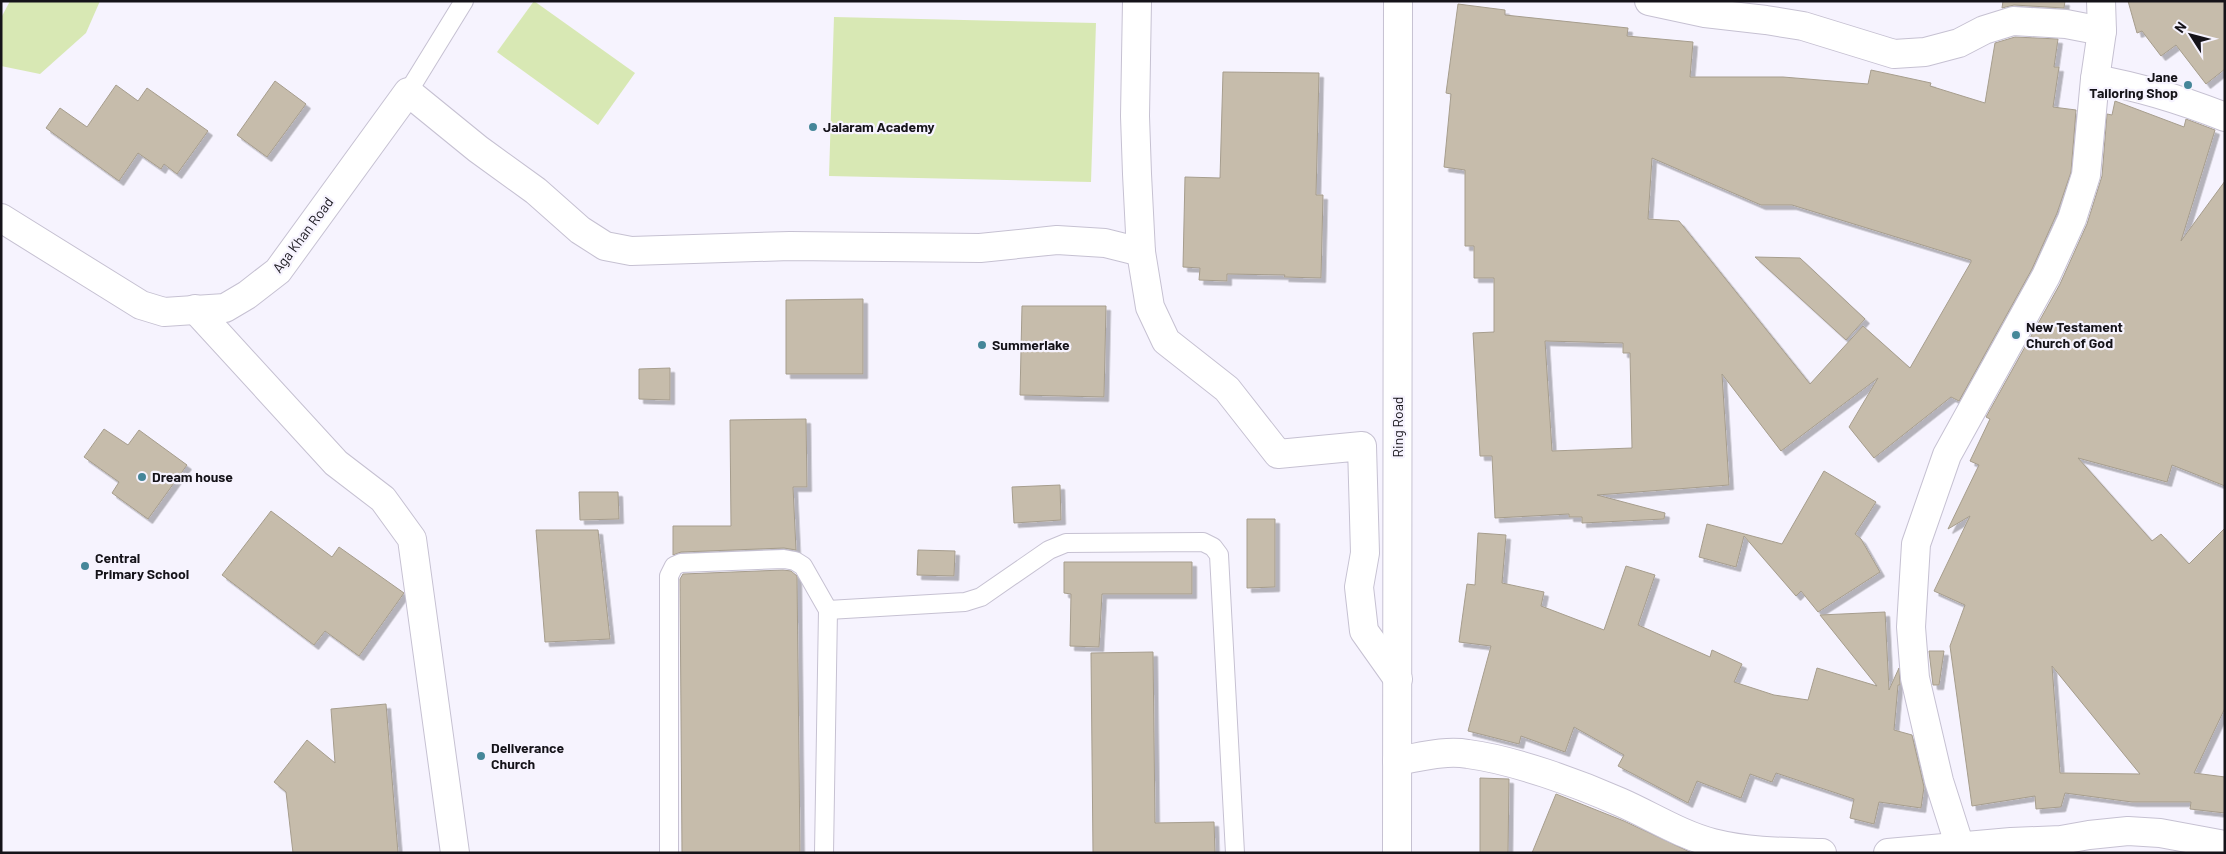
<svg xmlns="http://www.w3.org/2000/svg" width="2226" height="854" viewBox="0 0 2226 854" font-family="Barlow,sans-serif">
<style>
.green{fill:#d8e8b4}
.building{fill:#c6bcab;stroke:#a69d8d;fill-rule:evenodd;filter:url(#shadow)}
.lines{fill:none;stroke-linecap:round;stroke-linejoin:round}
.service-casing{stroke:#c6c1d2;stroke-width:20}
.minor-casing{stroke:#c6c1d2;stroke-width:30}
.secondary-casing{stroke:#c6c1d2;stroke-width:30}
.service{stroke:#fff;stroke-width:18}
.minor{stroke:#fff;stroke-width:28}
.secondary{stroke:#fff;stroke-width:28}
.poi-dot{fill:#458699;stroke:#f6f3fe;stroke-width:2}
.labels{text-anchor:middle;stroke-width:4.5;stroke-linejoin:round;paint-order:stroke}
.poi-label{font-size:14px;font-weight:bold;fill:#151319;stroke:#f6f3fe;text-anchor:start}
.street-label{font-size:14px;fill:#151319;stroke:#f6f3fe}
</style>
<defs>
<filter id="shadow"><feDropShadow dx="4.5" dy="4.5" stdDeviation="0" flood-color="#0004"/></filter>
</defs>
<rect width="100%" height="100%" fill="#f6f3fe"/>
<!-- green -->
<g class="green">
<polygon points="10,1 100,1 86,33 40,74 1,66 1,18"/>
<polygon points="534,1 635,73 598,125 497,52"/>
<polygon points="834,17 1096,23 1091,182 829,176"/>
</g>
<!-- building -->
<g class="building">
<polygon points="2003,1 2065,1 2064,8 2014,5 2002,8"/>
<polygon points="2128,1 2225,1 2225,69 2206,84 2176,45 2161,56 2142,31 2137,33"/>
<path d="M1458,4L1505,10V15L1628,28L1627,36L1693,42L1690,77H1783L1868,84L1871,70L1931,83L1930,86L1985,103L1995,43L2015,37L2058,39L2054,67H2059L2053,107L2076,110L2071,172L2057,213L2032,269L1959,401L1951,397L1874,458L1849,427L1878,378L1781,451L1722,374L1729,485L1597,495L1665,513L1664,519L1582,523V517H1569V514L1495,518L1492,456H1480L1473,333L1494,332V278H1474V246H1465V170L1444,167L1451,94L1446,93ZM1652,158L1761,205H1792L1971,260V262L1910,368L1863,326L1810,384L1679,221L1648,219ZM1545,341L1623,343V353H1630L1632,448L1552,451Z"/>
<polygon points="1223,72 1319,73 1316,195 1323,195 1321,278 1284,277 1285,275 1227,274 1227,281 1199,280 1200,268 1183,267 1185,177 1220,178"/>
<polygon points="275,81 306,104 267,157 237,135"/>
<polygon points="116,85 138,101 147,88 208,131 177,174 164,164 161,169 138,153 119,181 46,128 60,108 87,127"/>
<path d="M2115,101L2184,127L2186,119L2215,130L2181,241L2225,181V486L2172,465L2167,482L2078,458L2152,541L2161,534L2189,564L2225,528V708L2194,773L2225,777V813L2190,809L2191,802H2132L2065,793L2061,807L2036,809L2035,796L1972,806L1950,646L1965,605L1934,591L1970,516L1948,529L1979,465L1970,461L1990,419L1986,417L2060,284L2087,224L2102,176L2107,114L2112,115ZM2052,666L2140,774L2060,773Z"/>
<polygon points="1755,257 1800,258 1865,319 1846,340"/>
<polygon points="863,299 863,374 786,374 786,300"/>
<polygon points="1022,306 1106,306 1104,397 1020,395"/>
<polygon points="670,368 670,400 639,399 639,369"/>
<polygon points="806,419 807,487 793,487 796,550 784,548 681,552 673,555 673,526 731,526 730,420"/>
<polygon points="104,429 128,445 139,430 187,465 148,519 112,493 119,482 84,457"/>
<polygon points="1824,471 1876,502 1855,534 1861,539 1880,572 1818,612 1801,591 1796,596 1744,536 1736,567 1699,557 1707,524 1782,544"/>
<polygon points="1060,485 1061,520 1014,523 1012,487"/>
<polygon points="579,492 618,492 619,519 580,520"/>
<polygon points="271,511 332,557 339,547 404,593 359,656 325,631 314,645 222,575"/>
<polygon points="1247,519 1275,519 1275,587 1247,588"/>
<polygon points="536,530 598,530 610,639 545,642"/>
<polygon points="1478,533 1506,535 1502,583 1544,592 1541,606 1604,630 1626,566 1655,575 1638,625 1710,657 1712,650 1742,664 1734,682 1774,695 1808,700 1817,668 1877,686 1820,615 1885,612 1889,690 1899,668 1900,685 1898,685 1894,730 1912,735 1924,787 1921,808 1879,802 1874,824 1850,818 1854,799 1776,773 1772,782 1750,774 1741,798 1697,781 1688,803 1618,766 1624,755 1574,727 1565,752 1521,736 1519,744 1468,731 1491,646 1459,642 1467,584 1475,585"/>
<polygon points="918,550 955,551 954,576 917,575"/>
<polygon points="1064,562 1192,562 1192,594 1102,594 1099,647 1070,646 1071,594 1064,593"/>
<polygon points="783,570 791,571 797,576 800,853 682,853 680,579 683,574"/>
<polygon points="1929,651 1944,651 1939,685 1933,685"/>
<polygon points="1153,652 1155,823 1214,822 1215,853 1093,853 1091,653"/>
<polygon points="386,704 398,853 293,853 286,792 274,782 307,740 335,763 331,709"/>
<polygon points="1480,778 1509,779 1508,853 1480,853"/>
<polygon points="1556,794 1624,821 1692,853 1532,853"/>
</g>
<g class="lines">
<defs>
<g id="service">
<polyline points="408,92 464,1"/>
<polyline points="828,610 965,602 981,597 1049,550 1066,543 1203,542 1213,547 1219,555 1235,853"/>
<polyline points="669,853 669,576 674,566 681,563 784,559 795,561 803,566 828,610 824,853"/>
</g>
<g id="minor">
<polyline points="1137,1 1135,116 1137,174 1141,252 1150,307 1166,341 1227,389 1278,454 1362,446 1365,553 1359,587 1364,631 1398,679"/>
<polyline points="1649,1 1705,13 1766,20 1803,26 1894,54 1925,52 1959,43 1984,30 2013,21 2066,24 2102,31"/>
<path d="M2095,79C2140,87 2182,100 2225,117"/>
<polyline points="1,218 141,305 164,312 225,308 247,295 278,271 408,92 478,149 536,191 580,230 605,246 631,251 790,246 980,248 1057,240 1105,243 1141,252"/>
<polyline points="195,309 336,463 383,499 412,539 455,853"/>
<path d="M1397,761C1421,757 1445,750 1468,754C1514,760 1577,783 1620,802C1650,815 1681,835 1713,843C1749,852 1785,852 1822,853"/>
<polyline points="1888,853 2011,842 2061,840 2089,835 2128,831 2160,833 2225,845"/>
<polyline points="1962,853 1939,781 1915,678 1911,627 1916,544 1947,455 2046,276 2072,219 2086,175 2095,79 2102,31 2101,1"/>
</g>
<polyline id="secondary" points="1397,853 1398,1"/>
</defs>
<!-- service casing -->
<use href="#service" class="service-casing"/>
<!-- minor casing -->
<use href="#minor" class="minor-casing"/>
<!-- secondary casing -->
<use href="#secondary" class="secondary-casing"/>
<!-- service -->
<use href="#service" class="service"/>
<!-- minor -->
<use href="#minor" class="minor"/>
<!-- secondary -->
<use href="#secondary" class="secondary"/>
</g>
<!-- markers -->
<g class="poi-dot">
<circle cx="2188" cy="85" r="5"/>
<circle cx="813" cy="127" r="5"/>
<circle cx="2016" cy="335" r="5"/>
<circle cx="982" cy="345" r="5"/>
<circle cx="142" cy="477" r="5"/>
<circle cx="85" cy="566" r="5"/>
<circle cx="481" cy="756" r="5"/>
</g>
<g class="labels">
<!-- poi labels -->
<g class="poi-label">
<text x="2178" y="82" text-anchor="end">Jane<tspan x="2178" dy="16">Tailoring Shop</tspan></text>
<text x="823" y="132">Jalaram Academy</text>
<text x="2026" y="332">New Testament<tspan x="2026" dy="16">Church of God</tspan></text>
<text x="992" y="350">Summerlake</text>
<text x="152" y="482">Dream house</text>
<text x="95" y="563">Central<tspan x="95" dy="16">Primary School</tspan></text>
<text x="491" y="753">Deliverance<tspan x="491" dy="16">Church</tspan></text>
</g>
<!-- street labels -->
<g class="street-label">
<text transform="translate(303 235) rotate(-53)" y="5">Aga Khan Road</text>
<text transform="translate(1398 427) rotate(-90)" y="5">Ring Road</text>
</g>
</g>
<!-- border -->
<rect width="2226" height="854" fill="none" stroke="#151319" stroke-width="5"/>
<!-- north arrow -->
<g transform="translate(2191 35) rotate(306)" stroke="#f6f3fe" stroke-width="4" paint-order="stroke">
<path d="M0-4L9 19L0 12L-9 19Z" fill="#151319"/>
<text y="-8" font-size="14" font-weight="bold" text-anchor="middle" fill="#151319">N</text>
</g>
</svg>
